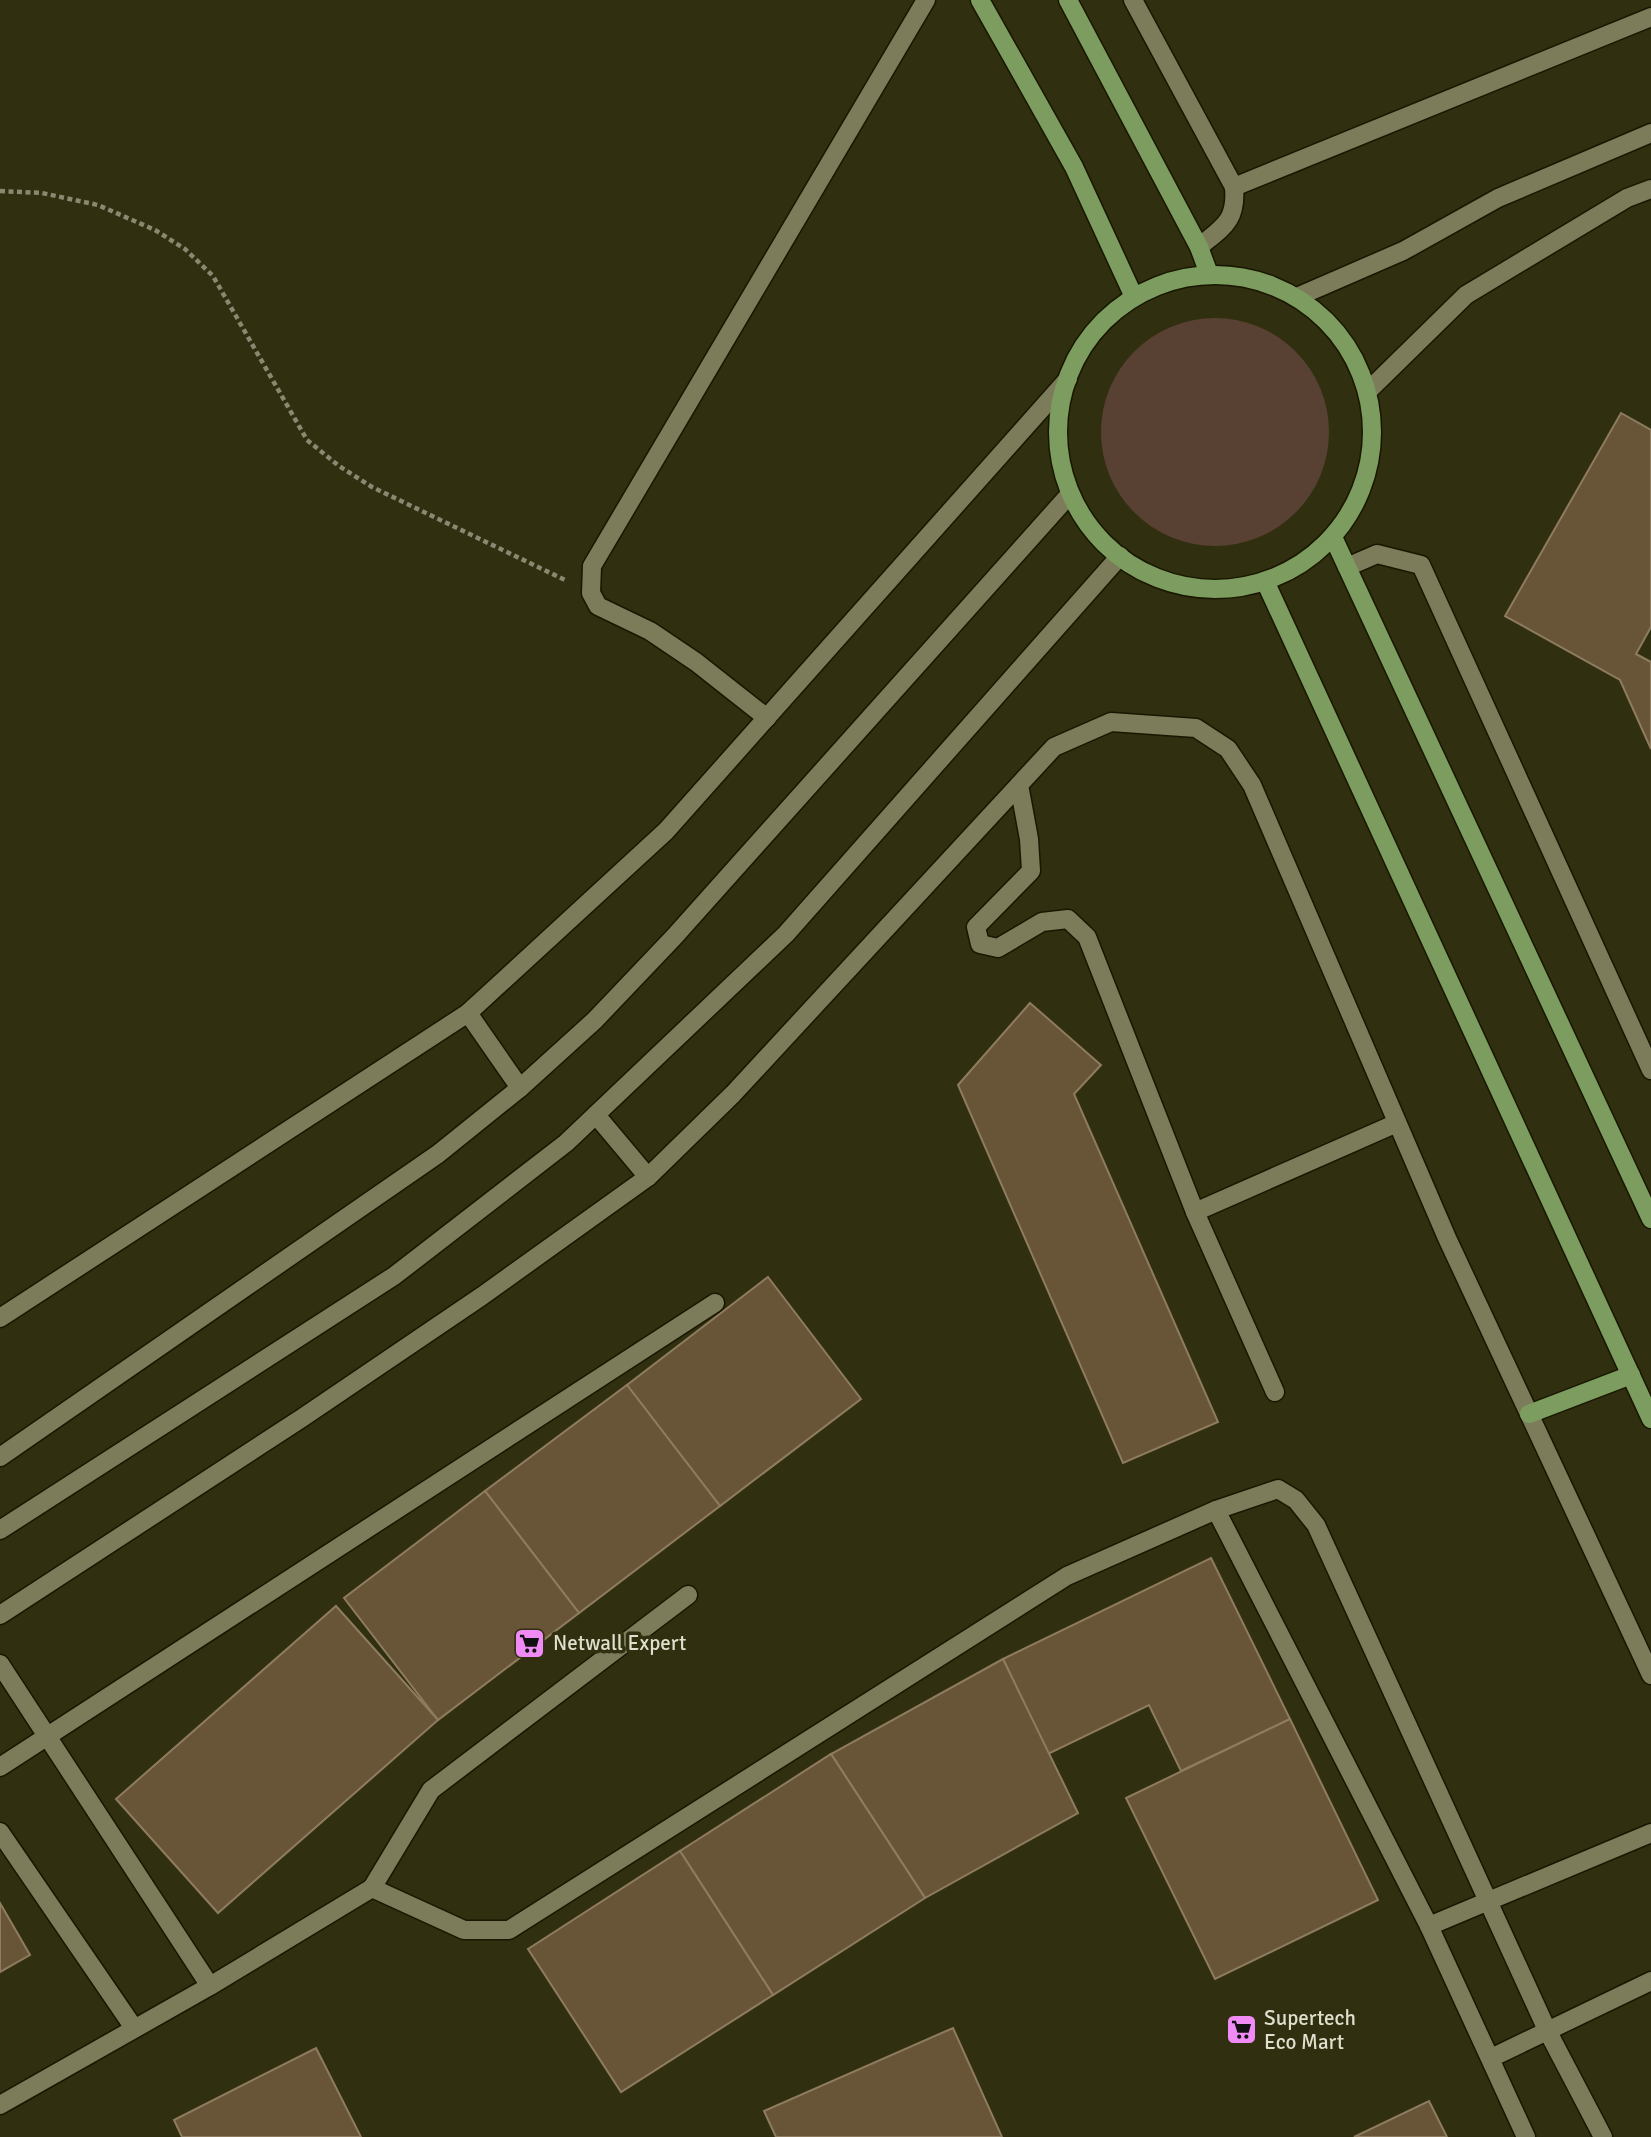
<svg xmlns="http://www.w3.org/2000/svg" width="1651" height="2137" viewBox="0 0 1651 2137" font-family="Signika,sans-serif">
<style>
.green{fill:#584033}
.building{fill:#685537;stroke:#8f7c5f;stroke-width:2}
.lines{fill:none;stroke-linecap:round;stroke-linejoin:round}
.minor-casing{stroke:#191700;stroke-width:21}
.major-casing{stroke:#191700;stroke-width:21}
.path{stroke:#898870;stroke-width:4.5;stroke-dasharray:5 3.5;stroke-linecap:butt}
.minor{stroke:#7c7c5a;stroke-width:18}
.major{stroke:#7d9c5f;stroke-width:18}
.labels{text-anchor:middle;stroke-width:7;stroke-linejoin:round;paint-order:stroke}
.poi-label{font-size:21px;fill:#dfdfcd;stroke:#302f10;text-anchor:start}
</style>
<rect width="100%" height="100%" fill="#302f10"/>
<!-- green -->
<circle class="green" cx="1215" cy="432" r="114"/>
<!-- building -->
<g class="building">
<polygon points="1621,413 1651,430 1651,627 1636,654 1651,662 1651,749 1620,680 1505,616"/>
<polygon points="1030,1003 1101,1065 1074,1094 1218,1422 1123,1463 958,1085"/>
<polygon points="768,1277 861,1399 720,1506 627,1385"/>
<polygon points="627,1385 720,1506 579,1613 485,1491"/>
<polygon points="485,1491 579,1613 438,1720 344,1598"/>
<polygon points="1211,1558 1290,1719 1181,1771 1149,1705 1048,1754 1003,1659"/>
<polygon points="336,1606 438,1720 218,1913 116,1799"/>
<polygon points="1003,1659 1078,1813 925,1898 831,1754"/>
<polygon points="1290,1719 1378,1900 1215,1979 1126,1798"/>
<polygon points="831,1754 925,1898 773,1995 680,1851"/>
<polygon points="680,1851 773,1995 621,2092 528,1949"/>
<polygon points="0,1903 30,1955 0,1972"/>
<polygon points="953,2028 1002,2137 776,2137 764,2111"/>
<polygon points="316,2048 361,2137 182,2137 174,2120"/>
<polygon points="1429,2101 1447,2137 1354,2137"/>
</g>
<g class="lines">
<defs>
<g id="minor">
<path d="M1133,0L1234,187C1237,221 1223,227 1199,247"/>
<polyline points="1234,187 1651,17"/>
<polyline points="1297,297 1403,251 1498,198 1651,133"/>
<polyline points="1368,391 1466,295 1627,198 1651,189"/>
<polyline points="1347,567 1377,554 1421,565 1651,1070"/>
<polyline points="767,718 696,662 650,631 598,606 591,593 592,566 926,0"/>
<polyline points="1019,785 1029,839 1031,871 976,927 980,944 998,948 1042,922 1068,919 1087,937 1195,1212 1275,1392"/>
<polyline points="468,1013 520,1088"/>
<polyline points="596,1115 648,1177"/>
<polyline points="1195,1212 1397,1123"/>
<polyline points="0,1318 468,1013 666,831 1068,379"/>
<polyline points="0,1457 438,1154 520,1088 595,1020 674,937 1070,494"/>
<polyline points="1216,1510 1429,1926 1526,2137"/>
<polyline points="0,1530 394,1276 566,1143 786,934 1120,556"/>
<polyline points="0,1615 302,1418 482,1296 648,1177 733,1094 1054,747 1111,722 1196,728 1228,749 1252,785 1447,1238 1651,1675"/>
<polyline points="0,1664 210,1986"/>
<polyline points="0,1767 715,1303"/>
<polyline points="0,1832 134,2028"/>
<polyline points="372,1888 431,1790 688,1595"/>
<polyline points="1429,1926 1651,1833"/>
<polyline points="1491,2058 1651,1981"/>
<polyline points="0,2105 210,1986 372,1888 464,1930 509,1930 1067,1576 1216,1510 1278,1489 1296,1500 1316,1525 1547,2030 1603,2137"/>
</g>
<g id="major">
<polyline points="980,0 1074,167 1134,297"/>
<polyline points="1068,0 1199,247 1209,274"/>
<circle cx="1215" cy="432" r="157"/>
<polyline points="1333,537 1651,1219"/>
<polyline points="1265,581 1651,1419"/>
<polyline points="1529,1414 1631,1375"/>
</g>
</defs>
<!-- minor casing -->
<use href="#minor" class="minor-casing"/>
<!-- major casing -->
<use href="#major" class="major-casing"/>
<!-- path -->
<polyline class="path" points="0,191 42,193 98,205 155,230 185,249 213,276 307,440 339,466 372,487 565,580"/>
<!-- minor -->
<use href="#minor" class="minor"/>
<!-- major -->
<use href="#major" class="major"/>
</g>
<!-- icons -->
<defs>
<symbol id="supermarket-square" viewBox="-11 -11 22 22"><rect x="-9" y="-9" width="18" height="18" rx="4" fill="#f08bf6" stroke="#302f10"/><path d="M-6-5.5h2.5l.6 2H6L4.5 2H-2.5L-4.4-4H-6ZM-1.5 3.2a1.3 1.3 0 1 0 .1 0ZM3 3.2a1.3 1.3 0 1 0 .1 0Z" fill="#111"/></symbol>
</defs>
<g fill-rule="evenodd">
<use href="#supermarket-square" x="512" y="1626" width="35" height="35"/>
<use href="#supermarket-square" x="1224" y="2012" width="35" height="35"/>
</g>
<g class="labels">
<!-- poi labels -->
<g class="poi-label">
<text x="553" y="1650">Netwall Expert</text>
<text x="1264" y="2025">Supertech<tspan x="1264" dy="24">Eco Mart</tspan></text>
</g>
</g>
</svg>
